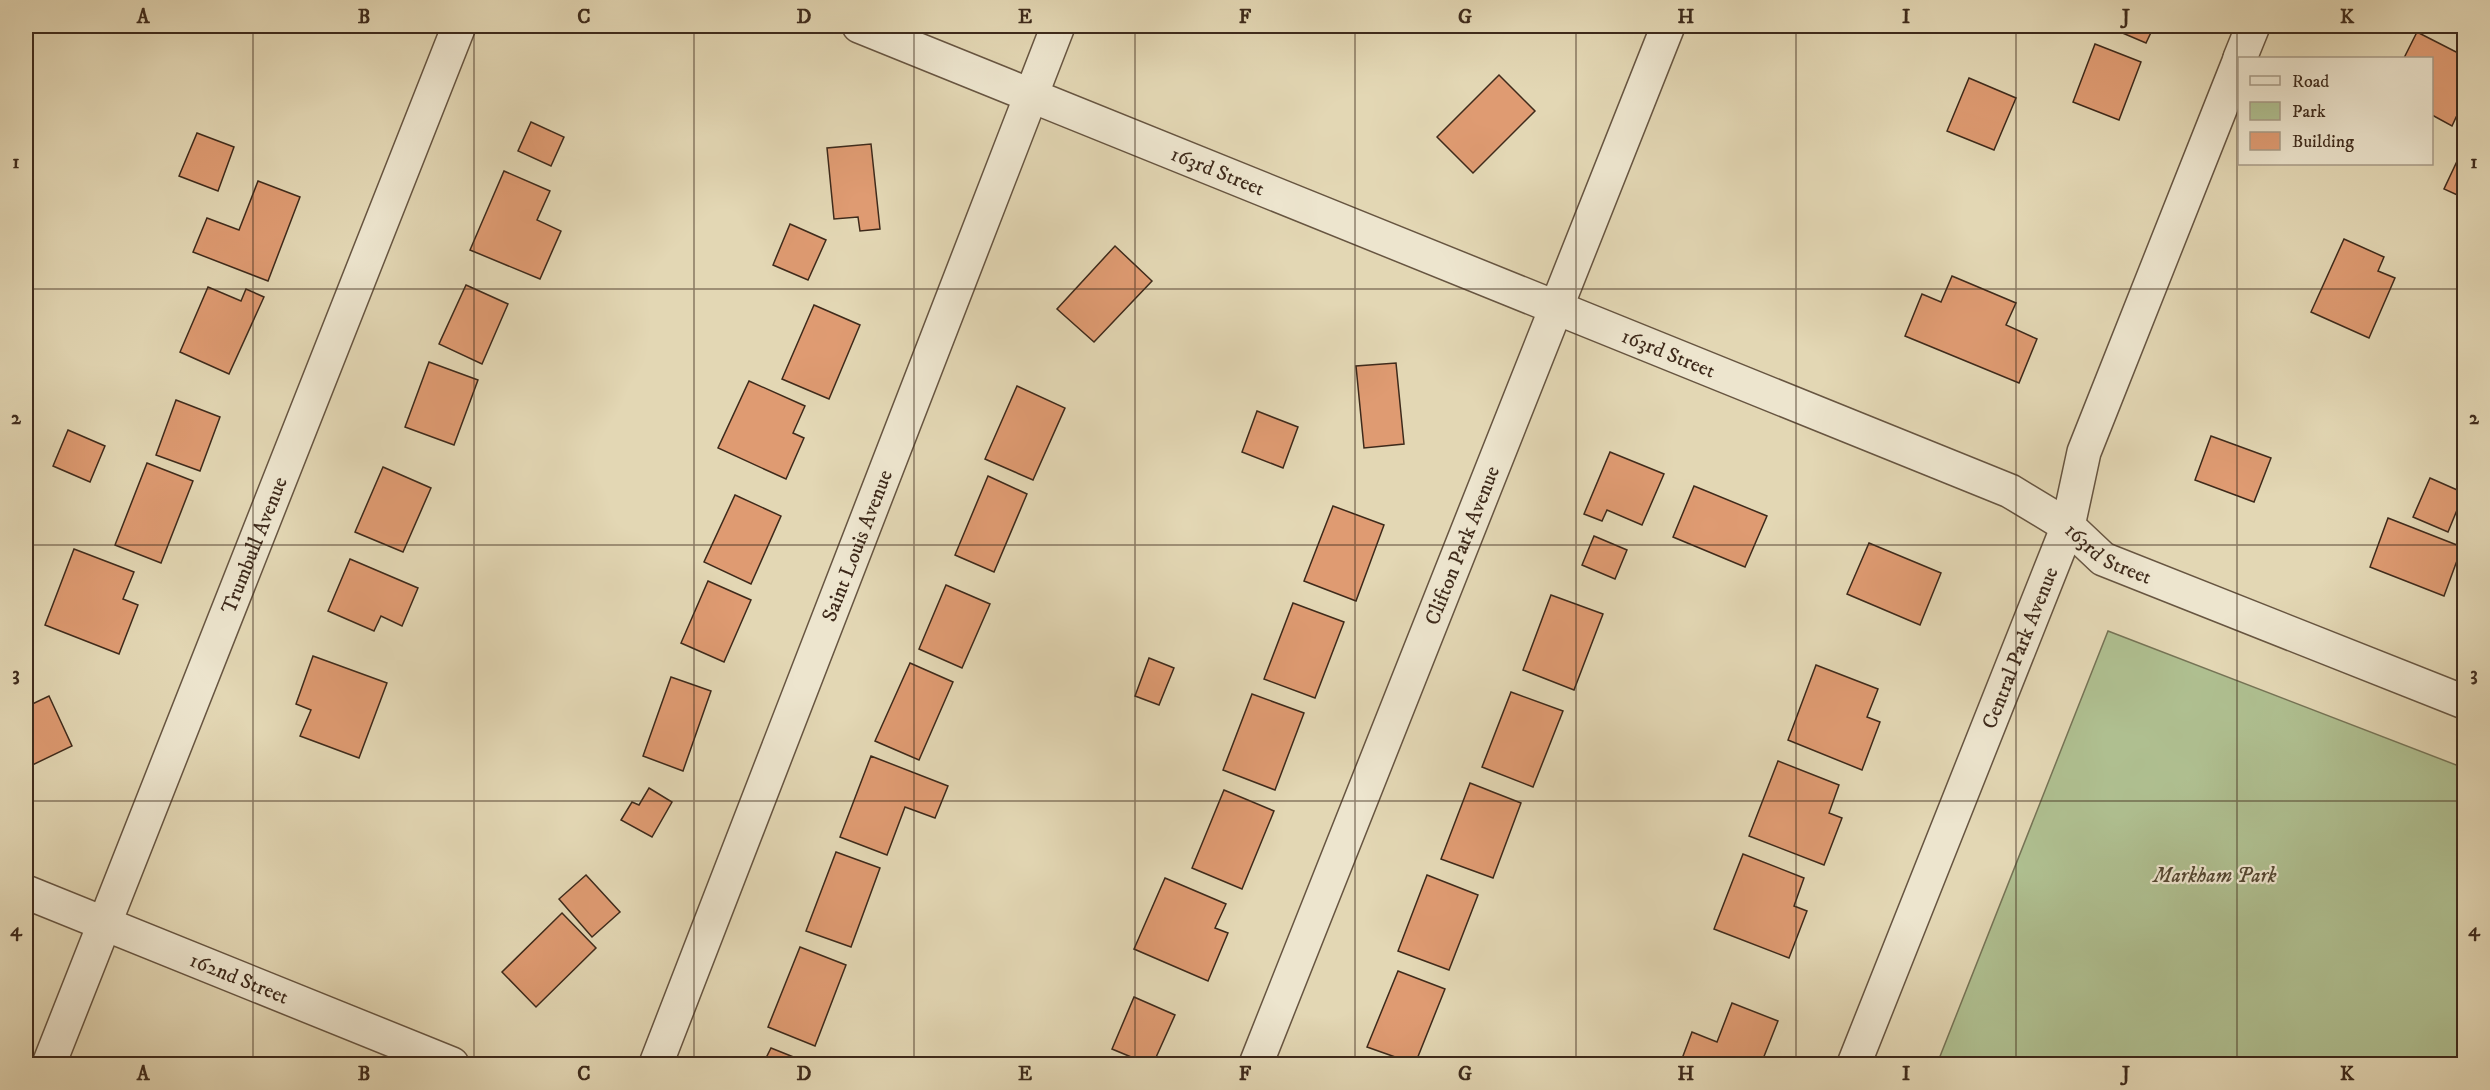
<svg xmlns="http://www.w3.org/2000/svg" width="2490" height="1090" viewBox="0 0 2490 1090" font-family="'IM FELL DW Pica',serif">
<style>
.green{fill:#afbf90;stroke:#767456;stroke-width:1.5}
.building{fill:#df9b72;stroke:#3e2a1b;stroke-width:1.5}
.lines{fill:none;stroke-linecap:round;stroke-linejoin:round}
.minor-casing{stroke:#675541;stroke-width:36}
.minor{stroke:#ede5ce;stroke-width:33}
.grid{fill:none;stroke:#3e2a1b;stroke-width:1.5;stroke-opacity:0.55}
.labels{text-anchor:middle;stroke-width:4.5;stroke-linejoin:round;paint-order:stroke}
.street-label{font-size:21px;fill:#3e2a1b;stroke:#ede5ce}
.park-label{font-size:21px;font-style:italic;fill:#554832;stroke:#ede5ce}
.neatline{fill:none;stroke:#3e2a1b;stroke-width:2}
.grid-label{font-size:20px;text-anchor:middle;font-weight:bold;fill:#3e2a1b}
</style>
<rect width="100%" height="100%" fill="#e3d7b4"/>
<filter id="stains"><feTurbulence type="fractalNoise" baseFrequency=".00333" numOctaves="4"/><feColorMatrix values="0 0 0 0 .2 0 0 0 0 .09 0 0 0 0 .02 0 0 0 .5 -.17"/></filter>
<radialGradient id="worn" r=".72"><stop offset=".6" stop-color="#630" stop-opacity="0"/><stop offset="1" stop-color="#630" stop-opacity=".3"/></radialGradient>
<!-- green -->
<polygon class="green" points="2108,631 2464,768 2464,1064 1937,1064"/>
<!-- building -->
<g class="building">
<polygon points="2106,26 2154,26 2146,43"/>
<polygon points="2417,32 2464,56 2464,100 2452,126 2432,115 2432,58 2404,58"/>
<polygon points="2095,44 2141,62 2119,120 2073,102"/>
<polygon points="1499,75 1535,111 1473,173 1437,137"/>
<polygon points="1969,78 2016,98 1994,150 1947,131"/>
<polygon points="531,122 564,137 551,166 518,151"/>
<polygon points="197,133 234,147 218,191 179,176"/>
<polygon points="871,144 880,229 860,231 858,217 834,219 827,148"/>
<polygon points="2459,157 2464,160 2464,198 2444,189"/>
<polygon points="504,171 550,191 537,220 561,231 540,279 470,250"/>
<polygon points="258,181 300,197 268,281 193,252 207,218 239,230"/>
<polygon points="790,224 826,240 808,280 773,265"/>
<polygon points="2344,239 2384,257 2378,271 2395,278 2369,338 2311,312"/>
<polygon points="1115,246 1152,281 1094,342 1057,309"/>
<polygon points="1952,276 2016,303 2006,325 2037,339 2019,383 1905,336 1922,294 1941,302"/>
<polygon points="466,285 508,304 482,364 439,344"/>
<polygon points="208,287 241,301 246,289 264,297 229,374 180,352"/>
<polygon points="814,305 860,325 829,399 782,379"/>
<polygon points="429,362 478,380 454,445 405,427"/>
<polygon points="1396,363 1404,444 1364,448 1356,366"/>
<polygon points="749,381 805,406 793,433 804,438 786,479 718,448"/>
<polygon points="1017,386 1065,408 1033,480 985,459"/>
<polygon points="176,400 220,417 200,471 156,455"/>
<polygon points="1257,411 1298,427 1283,468 1242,452"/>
<polygon points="68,430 105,446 90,482 53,466"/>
<polygon points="2211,436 2271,458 2254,502 2195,480"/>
<polygon points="1610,452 1664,474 1642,525 1607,510 1602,521 1584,514"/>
<polygon points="147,463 193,481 161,563 115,545"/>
<polygon points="383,467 431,488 403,552 355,532"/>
<polygon points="988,476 1027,494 994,572 955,555"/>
<polygon points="2430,478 2464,493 2448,532 2413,517"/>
<polygon points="1694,486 1767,516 1745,567 1673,537"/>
<polygon points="735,495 781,516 751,584 704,562"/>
<polygon points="1333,506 1384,525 1356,601 1304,581"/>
<polygon points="2388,518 2462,547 2444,596 2370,567"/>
<polygon points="1594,536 1627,550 1615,579 1582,565"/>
<polygon points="1869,543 1941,573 1920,625 1847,594"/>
<polygon points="74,549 134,572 123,599 138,605 119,654 45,625"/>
<polygon points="350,559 418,588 402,626 381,616 374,631 328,611"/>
<polygon points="708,581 751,600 724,662 681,643"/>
<polygon points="946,585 990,604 962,668 919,649"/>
<polygon points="1551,595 1603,614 1574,690 1523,670"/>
<polygon points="1293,603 1344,622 1315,698 1264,679"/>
<polygon points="313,656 387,683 359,758 300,736 311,710 296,704"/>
<polygon points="1149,658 1174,668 1159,705 1135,696"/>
<polygon points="910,663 953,682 919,760 875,741"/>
<polygon points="1816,665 1878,689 1867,717 1880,722 1862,770 1788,740"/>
<polygon points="671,677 711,691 683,771 643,756"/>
<polygon points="1511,692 1563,711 1533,787 1482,767"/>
<polygon points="1252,694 1304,713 1275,790 1223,770"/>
<polygon points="49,696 72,746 26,768 26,707"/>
<polygon points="871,756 948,786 935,818 905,807 887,855 840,837"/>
<polygon points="1778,761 1839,785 1829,813 1842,818 1824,865 1749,836"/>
<polygon points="1470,783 1521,803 1493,878 1441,859"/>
<polygon points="649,788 672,802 652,837 621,820 632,802 639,805"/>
<polygon points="1224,790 1274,811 1242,889 1192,868"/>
<polygon points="836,852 880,868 851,947 806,931"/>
<polygon points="1743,854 1804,878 1794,906 1807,911 1789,958 1714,929"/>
<polygon points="586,875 620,912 592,937 559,899"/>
<polygon points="1427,875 1478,895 1449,970 1398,951"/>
<polygon points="1165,878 1226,904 1215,928 1228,933 1208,981 1134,949"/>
<polygon points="562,913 596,948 536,1007 502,972"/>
<polygon points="800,947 846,965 815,1046 768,1027"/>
<polygon points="1398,971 1445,989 1415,1064 1367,1047"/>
<polygon points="1134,997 1175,1015 1153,1064 1148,1064 1112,1049"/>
<polygon points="1732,1003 1778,1021 1761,1064 1680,1064 1692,1032 1717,1042"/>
<polygon points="771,1048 811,1064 763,1064"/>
</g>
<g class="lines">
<defs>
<g id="minor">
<path id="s1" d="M859,26L2010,491L2068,526L2103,559L2464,702"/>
<polyline points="2240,58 2253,26"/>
<path id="s2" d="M26,892L452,1064"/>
<path id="s3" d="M49,1064L459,26"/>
<path id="s4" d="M656,1064L1058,26"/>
<path id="s5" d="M1256,1064L1668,26"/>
<path id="s6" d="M1854,1064L2068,526L2084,452L2240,59"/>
</g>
</defs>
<!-- minor casing -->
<use href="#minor" class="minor-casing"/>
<!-- minor -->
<use href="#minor" class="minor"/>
</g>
<!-- grid -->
<path class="grid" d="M253,26V1064M474,26V1064M694,26V1064M914,26V1064M1135,26V1064M1355,26V1064M1576,26V1064M1796,26V1064M2016,26V1064M2237,26V1064M26,289H2464M26,545H2464M26,801H2464"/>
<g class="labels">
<!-- street labels -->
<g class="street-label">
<text dy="7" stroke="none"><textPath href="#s1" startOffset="387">163rd Street</textPath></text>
<text dy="7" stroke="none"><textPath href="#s1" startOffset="873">163rd Street</textPath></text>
<text dy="7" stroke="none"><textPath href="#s3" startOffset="558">Trumbull Avenue</textPath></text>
<text dy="7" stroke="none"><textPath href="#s4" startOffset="556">Saint Louis Avenue</textPath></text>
<text dy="7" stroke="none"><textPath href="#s5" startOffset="558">Clifton Park Avenue</textPath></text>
<text dy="7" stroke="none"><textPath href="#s1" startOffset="1359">163rd Street</textPath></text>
<text dy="7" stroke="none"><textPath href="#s6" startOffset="448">Central Park Avenue</textPath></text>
<text dy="7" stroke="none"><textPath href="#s2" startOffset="230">162nd Street</textPath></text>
</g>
<!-- park labels -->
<g class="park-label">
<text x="2215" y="882">Markham Park</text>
</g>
</g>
<!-- margin -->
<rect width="2490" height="1090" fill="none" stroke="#e3d7b4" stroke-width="66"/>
<!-- legend -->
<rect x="2238" y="57" width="195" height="108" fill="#ede5ce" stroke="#a79a86" stroke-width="1.5"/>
<rect x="2250" y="76" width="30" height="9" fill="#ede5ce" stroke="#a79a86" stroke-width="1.5"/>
<text x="2292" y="87" font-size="18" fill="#3e2a1b">Road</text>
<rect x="2250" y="102" width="30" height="18" fill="#afbf90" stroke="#a79a86" stroke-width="1.5"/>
<text x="2292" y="117" font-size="18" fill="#3e2a1b">Park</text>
<rect x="2250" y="132" width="30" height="18" fill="#df9b72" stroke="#a79a86" stroke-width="1.5"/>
<text x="2292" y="147" font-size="18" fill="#3e2a1b">Building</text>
<rect x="33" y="33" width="2424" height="1024" class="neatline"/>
<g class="grid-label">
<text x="143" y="23">A</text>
<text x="364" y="23">B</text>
<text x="584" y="23">C</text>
<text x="804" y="23">D</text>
<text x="1025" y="23">E</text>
<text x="1245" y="23">F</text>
<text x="1465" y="23">G</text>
<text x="1686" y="23">H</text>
<text x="1906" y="23">I</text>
<text x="2126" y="23">J</text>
<text x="2347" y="23">K</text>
<text x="16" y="168">1</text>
<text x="2474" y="168">1</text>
<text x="16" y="424">2</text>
<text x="2474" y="424">2</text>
<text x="16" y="680">3</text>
<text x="2474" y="680">3</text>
<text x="16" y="936">4</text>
<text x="2474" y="936">4</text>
<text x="143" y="1080">A</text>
<text x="364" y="1080">B</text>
<text x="584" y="1080">C</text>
<text x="804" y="1080">D</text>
<text x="1025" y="1080">E</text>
<text x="1245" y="1080">F</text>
<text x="1465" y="1080">G</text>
<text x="1686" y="1080">H</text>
<text x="1906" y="1080">I</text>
<text x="2126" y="1080">J</text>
<text x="2347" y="1080">K</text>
</g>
<rect width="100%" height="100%" filter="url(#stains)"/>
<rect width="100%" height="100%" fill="url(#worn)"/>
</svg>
